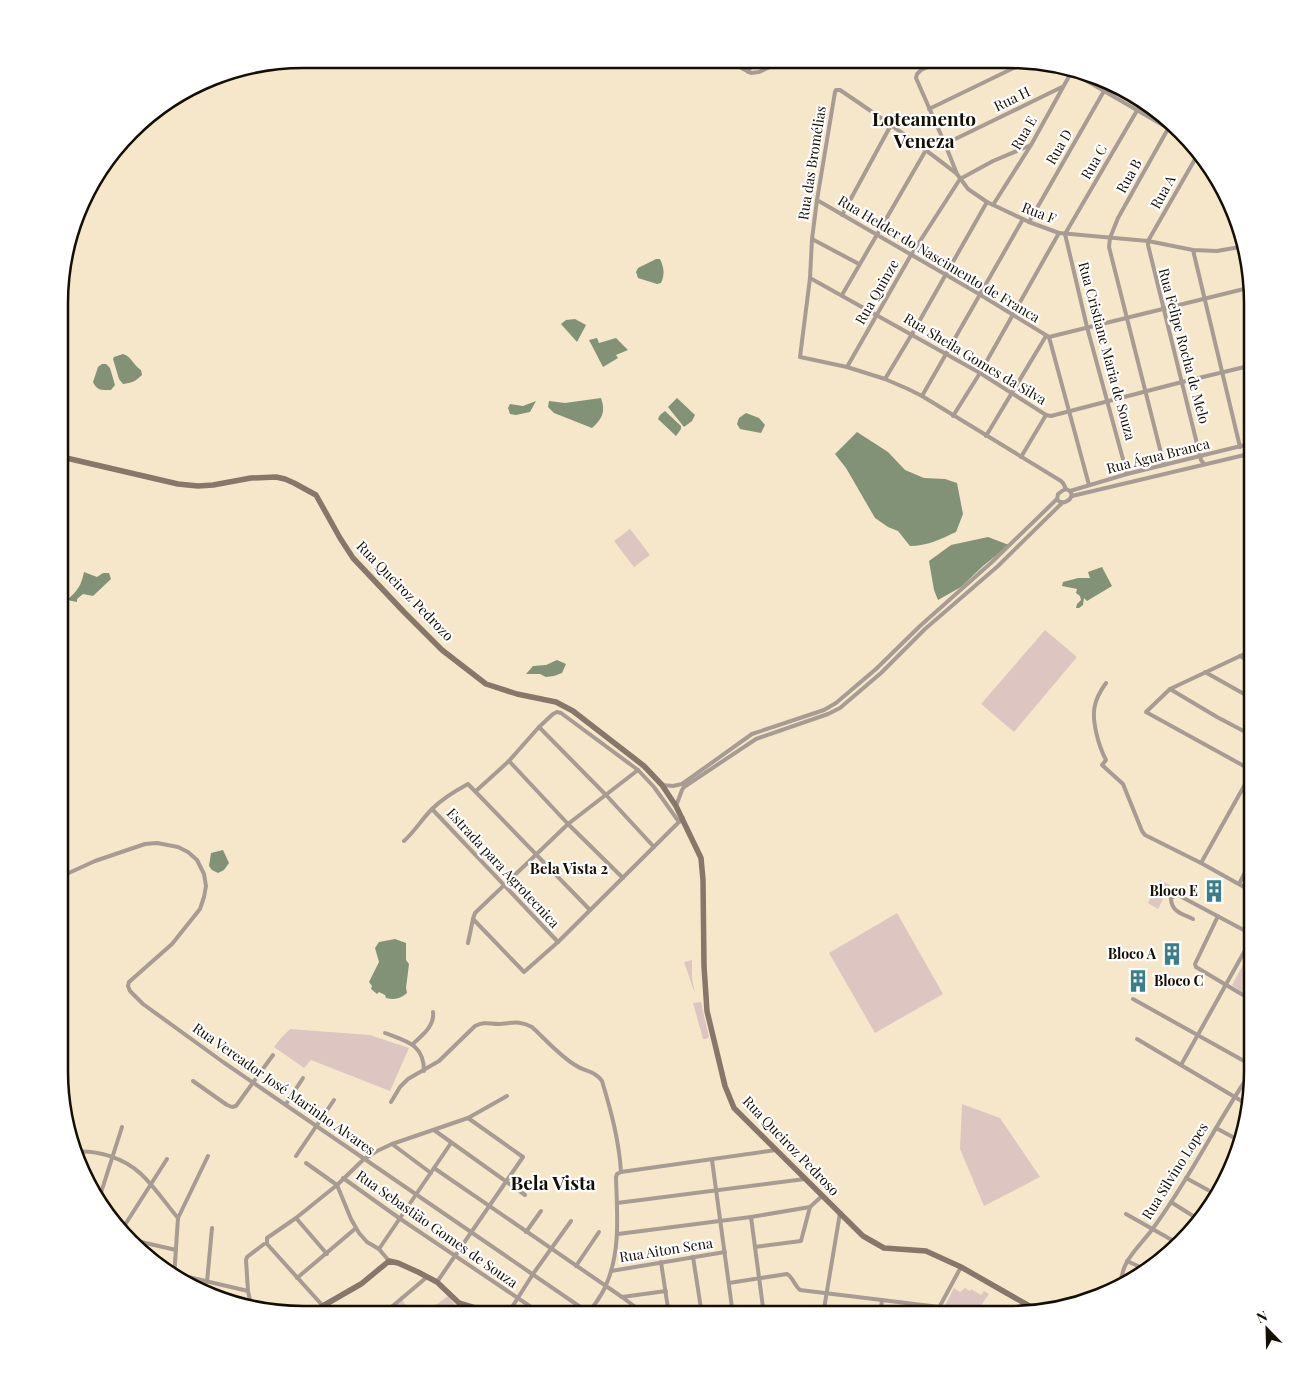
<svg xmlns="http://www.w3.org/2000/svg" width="1312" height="1374" viewBox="0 0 1312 1374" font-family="'Playfair Display',serif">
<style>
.green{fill:#ddc6c1}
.water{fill:#819277}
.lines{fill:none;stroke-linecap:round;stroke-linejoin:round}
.street{stroke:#a79b93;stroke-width:4}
.secondary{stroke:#87766a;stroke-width:5.5}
.labels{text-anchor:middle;stroke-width:4.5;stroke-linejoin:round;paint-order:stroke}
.street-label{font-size:14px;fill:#140f05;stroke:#fff}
.poi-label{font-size:14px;font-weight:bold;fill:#140f05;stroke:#fff;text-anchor:end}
.neighbourhood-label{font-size:15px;font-weight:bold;fill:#140f05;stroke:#fff}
.district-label{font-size:19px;font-weight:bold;fill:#140f05;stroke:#fff}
.rim{fill:none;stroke:#140f05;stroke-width:2.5}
</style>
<rect width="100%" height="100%" fill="#f6e7ca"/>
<!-- green -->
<g class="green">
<polygon points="630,529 650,555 634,567 614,541"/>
<polygon points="1045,630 1077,657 1014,732 981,704"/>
<polygon points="1160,880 1170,885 1158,909 1148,903"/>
<polygon points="897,913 943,994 875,1033 829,953"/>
<polygon points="692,960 692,978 695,994 684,962"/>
<polygon points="1243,965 1253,967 1253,977 1243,993 1232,985"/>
<polygon points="701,1002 709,1037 706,1039 703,1039 693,1003"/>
<polygon points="290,1029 370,1035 409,1048 390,1091 311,1060 304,1068 274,1047 280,1039"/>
<polygon points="962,1104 1000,1118 1040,1177 984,1206 960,1149"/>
<polygon points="954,1288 960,1292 965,1288 970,1291 971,1289 981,1295 984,1291 989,1294 974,1315 940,1315"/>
<polygon points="448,1296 456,1306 456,1315 422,1315"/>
<polygon points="402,1300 413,1315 385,1315"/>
</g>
<!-- water -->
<g class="water">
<path d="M656,259H660C664,268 665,274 661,283L657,284L638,278L636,272L638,268Z"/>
<polygon points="575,319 586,325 577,342 561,324 566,320"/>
<polygon points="597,338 599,343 616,338 628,350 616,355 618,358 603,367 589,340"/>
<path d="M123,354C132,357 133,365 141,370L142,375C136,381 132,383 123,384L119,379L113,359L114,357Z"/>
<path d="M102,364H106L110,368L115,385L111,390C102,390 97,391 93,382L98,367Z"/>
<path d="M601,398C606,412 602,419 592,428L554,413L548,407L549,401L565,403Z"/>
<polygon points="677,398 695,415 692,421 684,427 668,407"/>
<polygon points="536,401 530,412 516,415 510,414 508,408 510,404 523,406"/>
<polygon points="665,411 681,426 681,429 676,436 658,419 660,415"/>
<polygon points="746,413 759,418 765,425 761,433 740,429 737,424 739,418"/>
<path d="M857,432L888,452L905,470L924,478L945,479L957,483L963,514L956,532C941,539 927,546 910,546L898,531L888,527L875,518L846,468L835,454Z"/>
<polygon points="988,537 1009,545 983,566 961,587 938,600 934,590 929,561 951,545"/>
<polygon points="1102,567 1112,586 1087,601 1084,598 1083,605 1079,608 1076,608 1077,604 1081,600 1080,596 1076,593 1077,589 1062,586 1063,582 1078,578 1090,578 1088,572"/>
<path d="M84,572L97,577L103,573H109L111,579L93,596L83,594L77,599V602L67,600C78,590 81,586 84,572Z"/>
<polygon points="557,660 566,664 562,673 554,676 546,677 540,674 526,674 533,666 546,665"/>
<polygon points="223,850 229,863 224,870 218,873 212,870 209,866 211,853"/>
<path d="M395,939L406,943V960L409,964L406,988L407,993C400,999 395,1000 386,998L385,995L379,992L377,994L371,989L372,986L369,982L379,962L375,948L379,942Z"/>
</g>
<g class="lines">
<!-- street -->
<g class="street">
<polyline points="726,60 751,73 759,72 785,60"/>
<polyline points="941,61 921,70 917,74 916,78 945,144 957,174 968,189 987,202 1029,222 1059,233 1148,241 1193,250 1217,251 1240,247 1253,308"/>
<polyline points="1068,70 1173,131"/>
<polyline points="748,72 754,60"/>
<polyline points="929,109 1028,61"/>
<polyline points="945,144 1062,87"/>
<polyline points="1198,154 1148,241 1148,245 1201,460 1204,464"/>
<path d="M957,174C919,144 880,117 840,90H836L835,92L817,200L812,239L810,278L800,357L847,367L885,379L908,389L922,396L1061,481L1063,483L1066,489L1070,491L1072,495C1070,501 1063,505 1057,500L1058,494L1062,491L1066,489"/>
<polyline points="817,200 979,294 1049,337"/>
<polyline points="993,205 1031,145 1072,71"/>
<polyline points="842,215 891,125"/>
<polyline points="1029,222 1108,84"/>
<polyline points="1065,234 1087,327 1127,474"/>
<polyline points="1065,234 1142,102"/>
<polyline points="812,239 859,264"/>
<polyline points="1193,250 1240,447"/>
<polyline points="810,278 980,373 1046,415 1051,416 1182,382 1253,365"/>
<polyline points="842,295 926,150"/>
<polyline points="1049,337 1248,288"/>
<polyline points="1049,337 1089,485"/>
<polyline points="847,367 911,255 960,179 993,161 1031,145"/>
<polyline points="885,379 912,334 987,202"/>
<polyline points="922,396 1023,219"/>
<polyline points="953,416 980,373 1059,233"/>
<polyline points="986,436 1046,336"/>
<polyline points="1021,457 1046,415"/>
<polyline points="1164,465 1109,247 1110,238 1118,218 1169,127"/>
<polyline points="1070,491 1127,474 1253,443"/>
<polyline points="1072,496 1253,453"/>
<polyline points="1253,650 1170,689 1146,712 1253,771"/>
<polyline points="1240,656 1253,663"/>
<polyline points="1205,672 1253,699"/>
<path d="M1106,683C1101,690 1097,696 1095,705C1091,720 1099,747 1106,760L1102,765L1123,784L1142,831L1145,835L1201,863L1253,892"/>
<polyline points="1170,689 1217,717 1253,736"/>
<polyline points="539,727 606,795 654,847"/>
<polyline points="509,761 568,824 623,878"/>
<polyline points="662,785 673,786 682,784 752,734 824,710 836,703 876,669 920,626 992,562 1057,499"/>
<polyline points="476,791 509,761 539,727 553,714 557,712 561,713 638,770 654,787 679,822"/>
<polyline points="676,806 682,790 684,787 756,739 828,714 840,708 881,673 925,629 998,566 1062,503"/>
<polyline points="432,809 558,942"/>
<path d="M404,841C415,831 422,819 432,809C443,798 455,791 468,784L590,910"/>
<polyline points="1201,863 1253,770"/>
<polyline points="60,877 95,861 145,844 157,843 178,847 188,852 197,860 204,874 206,886 204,897 200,909 172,944 129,982 128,986 130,991 143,1004 223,1062 592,1315"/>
<polyline points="1239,884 1253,857"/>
<polyline points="1218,916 1195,964 1196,967 1253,1001"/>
<polyline points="473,919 524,972 558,942 683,818"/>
<path d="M1193,919C1183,914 1171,912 1171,898L1174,896L1178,895L1253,935"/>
<polyline points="468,943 473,919 475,913 568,824 638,770"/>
<polyline points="1133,999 1253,1066"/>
<path d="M385,1033C406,1041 424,1044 424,1071"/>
<polyline points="1137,1039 1250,1106"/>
<path d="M413,1044C422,1035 435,1026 433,1012"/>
<polyline points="1181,1065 1253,936"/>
<polyline points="193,1081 227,1105 232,1107 236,1106 273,1055"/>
<path d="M391,1102L400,1087L408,1079L439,1061L475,1026C485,1021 489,1024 499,1024C513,1023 519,1020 532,1027C545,1039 560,1056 575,1065C585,1072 594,1070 602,1081C611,1111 619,1140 621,1172"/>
<polyline points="286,1104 303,1078"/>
<polyline points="1216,1128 1242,1142"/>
<polyline points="434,1130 525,1195"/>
<polyline points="392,1144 431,1173"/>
<path d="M73,1152C96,1149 124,1158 141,1174C155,1187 166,1204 178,1218"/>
<polyline points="296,1156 334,1100"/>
<polyline points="712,1160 733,1315"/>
<polyline points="306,1163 337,1185 351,1219 359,1233 367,1242 379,1249 389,1261"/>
<polyline points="434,1168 622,1297 646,1315"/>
<polyline points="621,1172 776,1150"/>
<polyline points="343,1178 399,1218 543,1315"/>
<polyline points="1186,1178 1208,1190"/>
<polyline points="98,1202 122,1127"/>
<polyline points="1171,1202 1201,1221"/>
<polyline points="617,1203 805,1179"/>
<polyline points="1126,1214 1179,1244"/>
<polyline points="751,1217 764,1315"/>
<polyline points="296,1218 327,1254"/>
<polyline points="121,1231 167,1159"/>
<polyline points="526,1232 541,1211"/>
<polyline points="618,1234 751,1217 810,1207 822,1196"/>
<polyline points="128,1239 176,1250"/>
<polyline points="755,1247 801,1241 810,1207"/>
<polyline points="379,1249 451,1143"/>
<polyline points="693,1257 702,1315"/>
<polyline points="1127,1261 1149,1271"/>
<polyline points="661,1262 669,1315"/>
<polyline points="576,1266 599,1232"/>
<polyline points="611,1271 725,1252"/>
<polyline points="167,1272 248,1291"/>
<polyline points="174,1278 178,1218 208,1156"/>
<polyline points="297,1278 356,1228"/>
<polyline points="207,1282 212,1228"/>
<polyline points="437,1282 523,1157 468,1118"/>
<path d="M729,1283L787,1274C793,1277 794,1285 800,1290L939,1307"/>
<path d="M1121,1286C1120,1262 1138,1248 1151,1231C1190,1179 1217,1121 1253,1069"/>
<polyline points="622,1297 666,1291"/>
<polyline points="323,1306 267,1244 267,1238 296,1218 337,1185 364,1159 377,1151 392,1144 468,1118 507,1096"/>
<polyline points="252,1309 248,1291 246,1260 247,1257 264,1244"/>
<polyline points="382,1315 427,1277"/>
<polyline points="459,1315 459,1303"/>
<polyline points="507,1315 533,1274 571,1221"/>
<path d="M587,1315C593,1306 602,1296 606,1285C621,1251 617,1213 616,1177L617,1174L621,1172"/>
<polyline points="823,1315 840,1213"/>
<polyline points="880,1315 882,1300"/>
<polyline points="935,1315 961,1267"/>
</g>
<!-- secondary -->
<g class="secondary">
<polyline points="62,457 178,484 198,486 213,485 251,478 276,477 285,479 294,483 316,495 340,538 353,558 404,612 442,650 486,684 517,694 556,702 573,711 644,766 662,785 676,806 701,858 703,880 704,966 707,1011 725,1086 734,1108 863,1236 884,1248 926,1251 961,1267 1040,1312"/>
<polyline points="307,1315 361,1284 389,1261 398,1263 418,1272 437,1282 459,1303 498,1315"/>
</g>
</g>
<!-- icons -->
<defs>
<symbol id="building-bare" viewBox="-9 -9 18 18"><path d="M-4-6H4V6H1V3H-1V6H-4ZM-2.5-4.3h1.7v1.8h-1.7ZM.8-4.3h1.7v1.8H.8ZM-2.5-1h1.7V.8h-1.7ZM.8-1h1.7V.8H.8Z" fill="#387f8a" stroke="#fff" stroke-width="2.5" paint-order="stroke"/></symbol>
</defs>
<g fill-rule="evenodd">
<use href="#building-bare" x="1198" y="875" width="32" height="32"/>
<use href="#building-bare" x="1156" y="938" width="32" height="32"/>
<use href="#building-bare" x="1122" y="965" width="32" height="32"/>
</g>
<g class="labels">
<!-- street labels -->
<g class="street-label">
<text transform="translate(1012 99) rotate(-26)" y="5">Rua H</text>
<text transform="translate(1024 133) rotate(-60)" y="5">Rua E</text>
<text transform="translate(1059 147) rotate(-60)" y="5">Rua D</text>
<text transform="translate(1094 162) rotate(-60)" y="5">Rua C</text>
<text transform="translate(812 163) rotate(-81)" y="5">Rua das Bromélias</text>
<text transform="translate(1129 176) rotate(-61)" y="5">Rua B</text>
<text transform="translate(1163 192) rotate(-61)" y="5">Rua A</text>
<text transform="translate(1039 213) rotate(21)" y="5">Rua F</text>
<text transform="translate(939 259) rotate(31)" y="5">Rua Helder do Nascimento de Franca</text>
<text transform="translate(877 292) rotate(-60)" y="5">Rua Quinze</text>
<text transform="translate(1184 346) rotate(75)" y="5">Rua Felipe Rocha de Melo</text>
<text transform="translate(1107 351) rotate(75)" y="5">Rua Cristiane Maria de Souza</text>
<text transform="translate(975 359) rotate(31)" y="5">Rua Sheila Gomes da Silva</text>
<text transform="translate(1158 456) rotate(-14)" y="5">Rua Água Branca</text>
<text transform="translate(405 591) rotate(46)" y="5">Rua Queiroz Pedrozo</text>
<text transform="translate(503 868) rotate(47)" y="5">Estrada para Agrotecnica</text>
<text transform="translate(284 1089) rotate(35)" y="5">Rua Vereador José Marinho Alvares</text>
<text transform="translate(791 1146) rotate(46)" y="5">Rua Queiroz Pedroso</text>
<text transform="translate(1175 1171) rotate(-58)" y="5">Rua Silvino Lopes</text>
<text transform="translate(437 1229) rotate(35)" y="5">Rua Sebastião Gomes de Souza</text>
<text transform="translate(666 1250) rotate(-9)" y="5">Rua Aiton Sena</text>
</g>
<!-- poi labels -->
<g class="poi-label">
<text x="1198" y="896">Bloco E</text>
<text x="1156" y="959">Bloco A</text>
<text x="1154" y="986" text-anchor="start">Bloco C</text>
</g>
<!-- neighbourhood labels -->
<g class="neighbourhood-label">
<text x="569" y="874">Bela Vista 2</text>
</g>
<!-- district labels -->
<g class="district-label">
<text x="924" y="126">Loteamento<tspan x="924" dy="22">Veneza</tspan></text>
<text x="553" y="1190">Bela Vista</text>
</g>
</g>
<!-- crop -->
<path d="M0 0H1312V1374H0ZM303 68H1009A235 235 0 0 1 1244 303V1071A235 235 0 0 1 1009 1306H303A235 235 0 0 1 68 1071V303A235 235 0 0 1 303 68Z" fill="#fff" fill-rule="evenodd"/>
<path class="rim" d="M303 68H1009A235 235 0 0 1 1244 303V1071A235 235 0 0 1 1009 1306H303A235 235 0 0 1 68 1071V303A235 235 0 0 1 303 68Z"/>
<!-- north arrow -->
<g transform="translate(1267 1329) rotate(337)" stroke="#ffffff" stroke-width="4" paint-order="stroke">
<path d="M0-4L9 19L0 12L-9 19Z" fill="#140f05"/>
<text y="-8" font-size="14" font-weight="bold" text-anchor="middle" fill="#140f05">N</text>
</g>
</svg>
